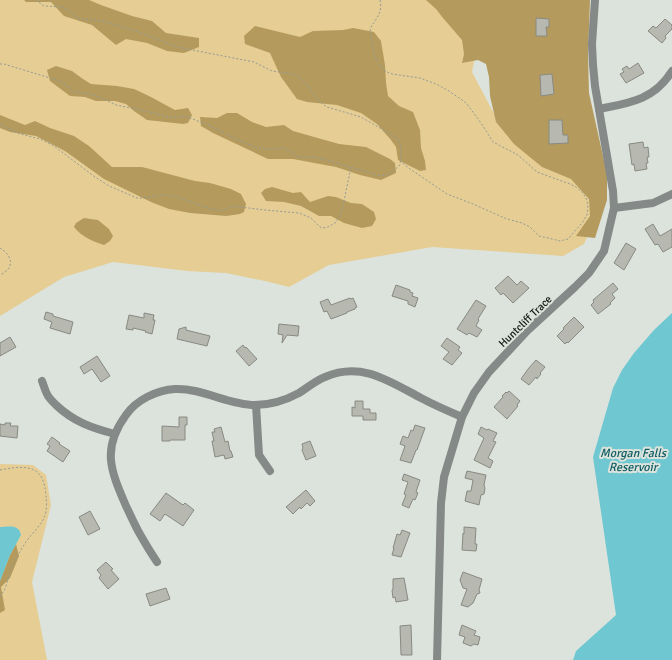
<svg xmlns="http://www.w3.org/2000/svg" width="672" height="660" viewBox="0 0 672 660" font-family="Signika,sans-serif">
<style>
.green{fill:#e5cd94}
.forest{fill:#b49b5d}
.water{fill:#6fc8d1}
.building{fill:#b7b9b0;stroke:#888a82}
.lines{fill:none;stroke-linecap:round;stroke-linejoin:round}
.path{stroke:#949a94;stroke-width:1;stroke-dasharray:2 2;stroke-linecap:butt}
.minor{stroke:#858987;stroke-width:8}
.labels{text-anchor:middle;stroke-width:4;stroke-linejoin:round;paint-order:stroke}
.street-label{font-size:11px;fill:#131613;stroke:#dce3dc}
.water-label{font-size:12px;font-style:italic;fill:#0d5b62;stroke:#dce3dc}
</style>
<rect width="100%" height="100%" fill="#dce3dc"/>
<!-- green -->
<g class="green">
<polygon points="0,0 486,0 472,72 501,127 587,185 598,212 584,244 563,256 432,247 329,265 289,287 265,281 226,273 187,271 113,262 64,277 0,316"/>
<polygon points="0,464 33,465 46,475 51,505 32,582 47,660 0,660"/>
</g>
<!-- forest -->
<g class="forest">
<polygon points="24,0 89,0 101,5 132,16 152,21 166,33 199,38 199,47 184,53 167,51 147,43 126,39 116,45 92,25 64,16 51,2 26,2"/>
<polygon points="426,0 590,0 588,55 589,93 607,174 607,200 595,238 576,236 590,216 589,199 571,179 542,167 514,144 496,122 490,96 489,77 486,64 478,60 462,63 464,54 462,40 443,18 436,9"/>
<polygon points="255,26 300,37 313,31 343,30 353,28 374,32 381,41 385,65 386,83 388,96 399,106 413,112 420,130 421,148 425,161 426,170 420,171 398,160 396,147 391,140 377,124 361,113 337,105 307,102 297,99 281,77 270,53 245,44 244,36"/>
<polygon points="56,66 72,71 83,79 91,84 117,86 134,89 149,96 175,110 188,108 192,115 188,123 183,124 147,120 134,111 126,104 115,101 96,101 85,97 70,96 50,81 47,70"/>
<polygon points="227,113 237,113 252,122 266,127 284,125 293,131 339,144 366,147 390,159 395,163 396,173 381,180 360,175 336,167 293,159 268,159 213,133 201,126 200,117 217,118"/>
<polygon points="0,115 25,125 35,121 50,128 74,136 89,146 112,167 142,167 195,181 210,183 231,189 241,194 246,204 244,212 240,214 226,216 190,213 169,209 151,202 104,179 65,151 36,136 10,132 0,128"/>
<polygon points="272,187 293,193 301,192 310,202 328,196 336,197 351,203 362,204 374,212 376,219 372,226 362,228 344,223 331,216 319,216 301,206 284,202 266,201 261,193 265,189"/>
<path d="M84,218L98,220L109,229L113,236L110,241L104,245C92,241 82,237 74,227L76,223Z"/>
<polygon points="16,544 19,556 10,578 1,587 5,610 0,613 0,581 10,555"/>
</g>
<!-- water -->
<g class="water">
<polygon points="672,313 672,660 573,660 576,651 616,615 593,457 613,388 622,370 634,353 654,330"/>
<path d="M0,527C5,527 14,525 18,529C19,529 21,534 21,535L10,555L0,581Z"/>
</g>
<!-- building -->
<g class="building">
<polygon points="536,18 549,19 549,27 546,27 547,36 536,36"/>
<polygon points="665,19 672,25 672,29 665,36 666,38 662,43 648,31 653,26 656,28"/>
<polygon points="638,63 644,73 626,83 620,74 624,72 622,69 627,66 629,69"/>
<polygon points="552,74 554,94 541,96 540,75"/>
<polygon points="549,120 562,120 563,135 568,135 568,143 549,144"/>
<polygon points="643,142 644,148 648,147 649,157 647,157 648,163 646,163 647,169 635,171 634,164 632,165 629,144"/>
<polygon points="653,224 660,236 672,229 672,247 663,252 658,244 655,245 645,229"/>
<polygon points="626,243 636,249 624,270 614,263"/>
<polygon points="508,276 517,285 521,281 529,288 513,303 503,293 501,295 495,288"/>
<polygon points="613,283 618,289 612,294 615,298 610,303 611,304 598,314 591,305 594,302 593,300"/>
<polygon points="396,285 410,290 410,292 413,293 412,296 418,298 415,307 408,304 408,301 392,296"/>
<polygon points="350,298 351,299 353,298 357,307 355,308 355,309 347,312 347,313 331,319 327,311 324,312 320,302 328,299 331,305"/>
<polygon points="476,300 486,306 478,319 479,320 476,326 482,330 477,337 469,333 467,335 457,329"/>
<polygon points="46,312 53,314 53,316 73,322 70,334 50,328 52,322 44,319"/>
<polygon points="144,313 154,315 153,320 155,320 152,334 145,332 146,331 133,328 133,330 126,329 129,315 144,318"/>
<polygon points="574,317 584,327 568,343 567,342 565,344 557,336 564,329 563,328"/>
<polygon points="279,324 299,326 298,336 287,335 282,343 283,335 278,334"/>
<polygon points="186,327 186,330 210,336 207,346 177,339 179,329"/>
<polygon points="10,337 16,347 0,356 0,343"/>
<polygon points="447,338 460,347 458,350 462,353 452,365 443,359 449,352 441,346"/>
<polygon points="243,345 245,348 246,347 257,359 249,366 236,351"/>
<polygon points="97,356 110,376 101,382 92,369 84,374 80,367"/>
<polygon points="536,360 545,367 540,373 541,374 537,379 536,377 529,385 521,379 528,369"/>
<polygon points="509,391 520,401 517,405 518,406 507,419 494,407 503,397 502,396 506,392 507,393"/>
<polygon points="355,401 363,401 363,409 370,409 370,413 376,413 376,420 363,420 363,416 352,416 352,407 355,408"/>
<polygon points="179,417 187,417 187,425 185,425 185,440 170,440 170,441 162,441 162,426 179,427"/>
<polygon points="5,423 11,423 10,426 18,426 17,438 0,436 0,424 5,425"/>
<polygon points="415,425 425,428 417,450 416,450 411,463 400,460 405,446 400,444 403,436 408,438 411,430 413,431"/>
<polygon points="221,427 225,442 228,441 230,451 231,451 233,457 225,459 224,455 215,457 212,441 214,441 212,432 215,432 214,429"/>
<polygon points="481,427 487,430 488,429 497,433 493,441 496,442 488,458 493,461 490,468 474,460 484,438 478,434"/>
<polygon points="52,437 60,443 59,444 70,451 63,462 47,451 50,446 47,444"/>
<polygon points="310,441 316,456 306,460 302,450 303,448 302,444"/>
<polygon points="467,471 486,475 484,485 485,488 484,494 481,495 479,505 465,501 467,491 471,491 473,480 465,478"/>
<polygon points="404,474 420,480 416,492 418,493 415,500 413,499 409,508 402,505 406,495 404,494 408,482 402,480"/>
<polygon points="306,490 315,501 310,506 307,503 301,509 300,507 293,514 286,507"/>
<polygon points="166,493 183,505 185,503 194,510 183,526 165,514 160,521 150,514"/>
<polygon points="90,511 100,529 88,535 79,517"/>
<polygon points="464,527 476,528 475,544 477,544 476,551 462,550 463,533 464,534"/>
<polygon points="402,530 410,533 401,557 392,555 394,548 393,548 397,534 400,535"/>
<polygon points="106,562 113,569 111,570 119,579 108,589 99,578 101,575 97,570"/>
<polygon points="463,572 482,579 479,590 480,593 477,594 473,603 468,607 461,605 467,589 463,588 460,580"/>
<polygon points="404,578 408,600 396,602 395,597 393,598 392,590 393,589 393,579"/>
<polygon points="166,588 170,599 150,606 146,594"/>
<polygon points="411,625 412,655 401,655 400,626"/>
<polygon points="462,625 469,628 471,629 476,631 474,635 480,637 478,645 474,644 471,646 463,643 465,637 459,635"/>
</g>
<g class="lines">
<!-- path -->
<g class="path">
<path d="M380,0C383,13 376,18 370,29L374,54L379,64L385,71L392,74L420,78L436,84L449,91L462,100L467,104L481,123L493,142L518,155L537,172L570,184L576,187L583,193L587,200L588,208L587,215L582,223L568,239L560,241L548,238L539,236L530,227L522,223L507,219L473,204L447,194L413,171L401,162"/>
<path d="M0,64H4L60,81L74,92L90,94L104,99L116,105L154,113L168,117H178L181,116L188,117L210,126L242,142L258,148L268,149L284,148L291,152L295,155L300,157H313L326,160L381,176C390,175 393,171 400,165C401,157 402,144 397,138L361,117L327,107L320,102L314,95L308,86L299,77L294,74L272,71L254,62L177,47L139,32L106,22L96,20L79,19L68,10L62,7L44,6L36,0"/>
<polyline points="0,124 17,133 40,139 54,146 95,177 109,186 137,198 144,198 163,195 177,197 208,208 217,210 223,210 232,206 265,210 299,213 311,218 320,227 323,228 328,227 335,223 339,217 343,206 351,167"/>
<path d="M0,248C13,256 15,268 0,275"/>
<path d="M0,470C26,465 44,464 46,496C47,503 47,513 43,520C39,527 33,533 28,539C23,546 19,553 15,560C10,568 9,577 6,586C5,590 2,593 0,597"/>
</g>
<!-- minor -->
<g class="minor">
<path d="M599,109C629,103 654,100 672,71"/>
<polyline points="614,208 653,203 672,194"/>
<path d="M42,381C44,386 45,391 48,396C50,399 53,402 56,405C74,422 92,428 115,434"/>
<polyline points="256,405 259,455 270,471"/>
<path d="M157,562C151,553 146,545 141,536C135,526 131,516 126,506C111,471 101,449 126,415C136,400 157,390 175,389C203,388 228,405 255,405C270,405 286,400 299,393C307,388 315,381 325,377C361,361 389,381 421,398C434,405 448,411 462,417"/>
<polyline points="437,660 441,503 444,477 462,417 474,393 489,372 527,331 575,287 589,273 604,251 614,208 613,191 595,86 593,65 592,44 595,0"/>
</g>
</g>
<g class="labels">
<!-- street labels -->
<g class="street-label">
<text transform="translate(525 321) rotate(-44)" y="4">Huntcliff Trace</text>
</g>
<!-- water labels -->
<g class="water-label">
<text x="633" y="457">Morgan Falls<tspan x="633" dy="14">Reservoir</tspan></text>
</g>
</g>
</svg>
